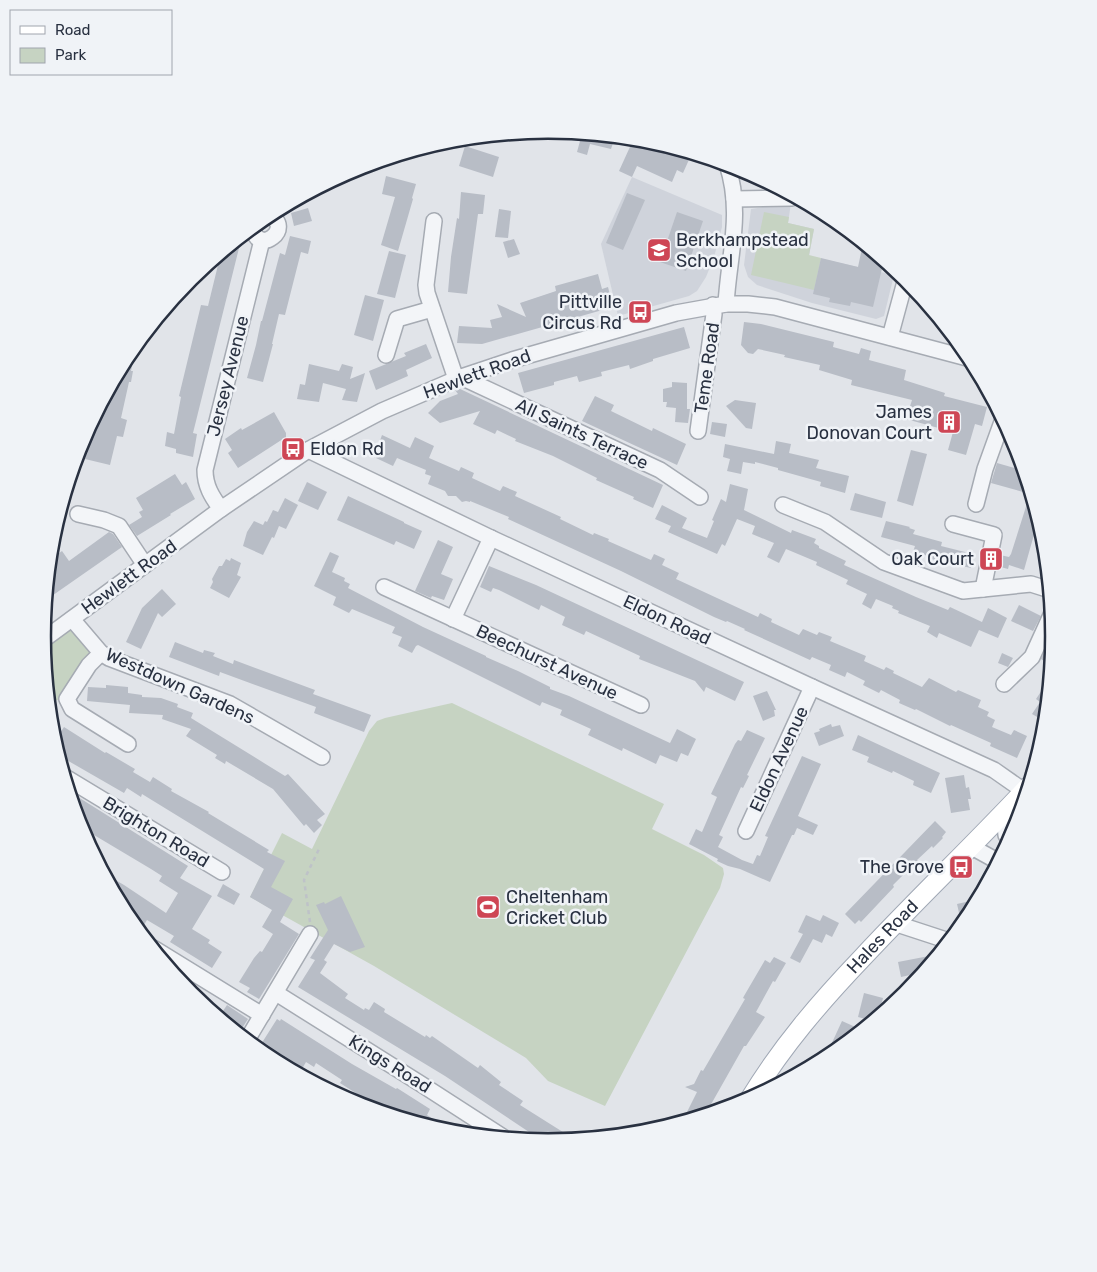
<svg xmlns="http://www.w3.org/2000/svg" width="1097" height="1272" viewBox="0 0 1097 1272" font-family="Rubik,sans-serif">
<style>
.built{fill:#cfd3db}
.green{fill:#c6d3c2}
.building{fill:#b8bdc6}
.lines{fill:none;stroke-linecap:round;stroke-linejoin:round}
.minor-casing{stroke:#a6abb3;stroke-width:18}
.major-casing{stroke:#a0a8b5;stroke-width:21}
.path{stroke:#bec2c8;stroke-width:2.5;stroke-dasharray:4 4;stroke-linecap:butt}
.minor{stroke:#f3f5f8;stroke-width:15}
.major{stroke:#fff;stroke-width:19}
.labels{text-anchor:middle;stroke-width:5;stroke-linejoin:round;paint-order:stroke}
.poi-label{font-size:18px;fill:#293141;stroke:#f0f3f7;text-anchor:end}
.street-label{font-size:18px;fill:#293141;stroke:#f0f3f7}
.rim{fill:none;stroke:#293141;stroke-width:2.5}
</style>
<rect width="100%" height="100%" fill="#e1e4e9"/>
<!-- built -->
<g class="built">
<polygon points="632,177 722,215 722,227 714,257 706,277 697,291 689,296 618,316 601,244"/>
<polygon points="791,203 788,223 814,229 809,256 894,275 884,316 876,319 812,303 757,285 748,277 744,265 751,209"/>
</g>
<!-- green -->
<g class="green">
<polygon points="764,212 789,217 788,223 814,229 809,255 821,258 814,290 751,275"/>
<polygon points="72,619 101,653 67,699 51,701 49,700 43,640"/>
<polygon points="452,703 664,804 652,829 704,855 723,868 724,874 720,888 605,1106 548,1081 526,1058 374,966 250,897 282,833 312,849 369,731 377,721 385,718"/>
</g>
<!-- building -->
<g class="building">
<polygon points="569,132 585,134 615,137 611,149 590,144 587,155 577,152 580,141 568,137"/>
<polygon points="634,138 648,140 692,153 683,173 677,170 672,182 637,166 632,177 619,171"/>
<polygon points="465,146 499,157 493,177 459,166"/>
<polygon points="386,176 416,184 412,198 413,199 398,251 381,245 395,197 382,194"/>
<polygon points="461,192 485,195 483,214 478,214 467,294 448,292 451,257 457,218 459,219"/>
<polygon points="627,193 645,200 623,250 606,243"/>
<polygon points="308,208 312,221 294,226 291,213"/>
<polygon points="499,209 511,211 508,238 495,237"/>
<polygon points="677,212 703,221 686,271 660,262"/>
<polygon points="242,236 193,433 197,434 193,457 176,453 176,449 165,446 167,432 174,434 181,397 179,396 201,305 208,306 218,265 209,263"/>
<polygon points="290,236 311,241 308,254 301,252 285,315 279,314 272,344 273,344 263,382 247,378 256,345 261,321 262,321 280,253 285,255"/>
<polygon points="514,239 520,254 508,258 503,242"/>
<polygon points="862,248 873,251 884,260 873,307 851,302 850,306 829,302 830,298 813,294 821,258 858,267"/>
<polygon points="389,251 406,255 395,298 377,294"/>
<polygon points="598,274 602,289 608,287 613,307 482,344 457,343 459,326 492,328 490,320 502,317 497,304 526,317 520,303 556,291 555,286"/>
<polygon points="365,295 384,300 373,341 354,335"/>
<polygon points="744,322 761,324 834,342 833,347 859,354 861,348 871,351 869,360 906,370 904,380 945,393 944,396 987,407 982,426 975,424 966,455 948,450 953,432 906,419 912,400 851,385 852,380 819,370 820,365 784,357 785,355 758,349 753,354 748,353 741,345"/>
<polygon points="684,327 690,348 653,359 653,361 630,369 629,365 601,372 602,376 579,382 577,376 554,382 554,385 524,393 518,373"/>
<polygon points="426,344 432,358 406,370 408,376 376,390 369,371 406,356 404,353"/>
<polygon points="136,345 131,371 133,371 131,382 129,382 121,418 127,420 123,437 117,436 110,465 85,459 98,410 128,355"/>
<polygon points="309,364 339,371 342,364 353,367 350,379 365,373 357,402 342,400 346,389 323,383 319,402 297,399 300,384 305,385"/>
<polygon points="672,382 687,383 687,409 690,409 688,423 675,422 676,408 666,407 667,402 663,402 663,389 672,387"/>
<polygon points="458,388 663,485 653,508 633,499 634,497 596,480 597,478 553,456 515,441 516,439 497,430 495,434 473,424 480,411 440,423 428,413 440,401 458,394 455,390"/>
<polygon points="595,396 614,405 611,411 652,431 653,428 686,444 677,465 582,421"/>
<polygon points="735,400 756,403 752,429 746,428 726,406"/>
<polygon points="274,412 286,433 286,437 238,468 228,453 232,450 225,439 241,428 242,430"/>
<polygon points="712,422 727,424 725,437 710,434"/>
<polygon points="382,435 410,448 415,437 434,446 429,458 459,471 461,467 474,473 472,478 500,491 503,486 517,492 515,496 561,517 560,519 593,535 594,533 609,539 608,541 651,560 654,554 665,559 662,565 679,573 676,579 758,617 760,613 772,619 771,622 799,635 803,629 817,635 819,632 832,637 830,641 866,656 864,661 884,670 886,667 894,671 893,673 922,687 929,678 956,692 958,690 981,700 978,707 989,712 987,716 995,720 992,727 1011,735 1014,730 1027,736 1017,758 990,746 991,743 951,725 950,726 916,709 915,710 899,703 900,700 881,690 879,693 863,685 865,681 847,672 845,677 829,670 831,665 812,657 810,660 744,630 745,629 727,621 726,622 714,617 621,571 508,519 509,517 470,501 470,502 466,501 462,502 456,496 448,496 445,491 428,484 431,476 425,474 426,470 397,458 393,466 376,458 380,450 377,449"/>
<polygon points="776,441 791,444 789,453 819,460 816,468 849,476 845,493 820,486 821,482 778,470 778,468 755,462 755,464 743,462 741,474 727,471 730,459 723,457 725,444 774,454"/>
<polygon points="911,450 927,454 913,506 897,501"/>
<polygon points="997,463 1025,471 1039,517 1024,570 1009,565 1008,569 997,566 1000,555 1009,557 1011,554 1030,494 991,483"/>
<polygon points="175,474 182,485 186,482 195,499 170,514 171,515 137,536 129,525 142,517 139,512 143,510 136,498"/>
<polygon points="307,482 327,492 318,510 298,501"/>
<polygon points="730,484 748,489 744,510 791,533 792,530 816,539 814,543 819,546 819,548 846,561 844,565 916,597 948,610 950,607 982,622 988,608 1007,618 998,638 979,630 971,647 939,633 937,638 927,632 930,626 898,613 899,611 892,608 893,606 876,599 871,609 862,604 867,594 846,584 848,580 816,565 817,562 786,549 779,563 767,557 774,543 752,534 755,526 737,519 725,546 722,544 717,554 668,532 671,526 655,519 662,505 687,518 682,528 707,538 714,521 712,520 721,499 726,502"/>
<polygon points="855,493 886,502 882,518 850,510"/>
<polygon points="348,496 404,522 404,523 422,531 414,549 396,541 394,545 337,520"/>
<polygon points="285,498 298,505 286,529 279,526 274,538 272,537 263,555 243,546 247,532 254,521 263,525 265,521 267,522 273,510 278,512"/>
<polygon points="886,521 910,527 909,528 915,530 913,534 942,542 941,546 973,554 971,568 931,559 932,557 913,552 915,546 881,537"/>
<polygon points="109,532 113,534 122,547 46,600 49,568 57,562 54,557 62,551 69,561"/>
<polygon points="438,540 453,547 441,574 453,579 444,600 432,596 431,598 415,591"/>
<polygon points="330,552 339,556 332,572 345,578 344,581 350,584 348,588 423,627 486,656 486,657 518,671 550,687 550,689 569,696 670,743 677,729 696,739 688,756 681,753 677,762 660,755 656,764 623,748 622,751 588,735 591,729 560,715 562,710 542,702 540,706 418,645 416,646 412,653 398,646 402,637 392,633 395,627 352,609 349,613 333,605 336,597 314,586"/>
<polygon points="231,558 241,563 237,575 241,577 229,598 210,588 213,582 212,579 219,566 222,566 226,559 230,561"/>
<polygon points="489,566 536,585 744,682 735,701 706,687 704,692 695,681 639,659 640,656 586,631 584,635 562,625 565,617 541,605 539,610 499,590 493,588 491,592 480,587"/>
<polygon points="162,589 176,604 162,617 158,613 141,649 126,642 142,608"/>
<polygon points="1019,605 1041,616 1033,631 1011,621"/>
<polygon points="1054,631 1054,642 1044,661 1041,659"/>
<polygon points="175,642 203,653 204,650 215,653 213,656 233,664 234,660 315,690 313,694 371,715 364,732 314,713 316,707 220,672 219,676 169,657"/>
<polygon points="1002,653 1013,658 1008,667 998,663"/>
<polygon points="1050,678 1050,686 1046,722 1032,714 1040,702 1036,699"/>
<polygon points="106,685 128,687 128,693 142,695 142,697 161,698 178,704 177,707 193,713 191,718 285,776 288,774 325,814 317,820 322,825 314,833 306,824 304,826 273,789 226,761 225,764 215,758 217,755 186,736 191,729 162,719 163,715 129,713 130,705 87,701 88,687 106,688"/>
<polygon points="767,691 776,710 774,710 775,716 763,721 753,696"/>
<polygon points="831,724 832,727 840,725 844,736 819,746 814,733 820,731 819,729"/>
<polygon points="64,727 105,753 106,752 135,769 133,772 150,782 153,777 172,789 171,791 209,812 208,813 269,850 267,852 285,861 271,887 293,899 280,922 299,934 259,999 247,992 250,988 239,982 254,958 260,951 262,952 273,934 262,927 272,910 250,897 264,869 142,794 141,797 127,788 124,793 58,755 52,728 60,733"/>
<polygon points="747,730 765,738 747,775 749,776 743,788 741,787 719,835 723,837 718,847 742,860 753,864 757,855 760,856 768,837 765,836 802,756 821,764 798,816 818,825 813,835 797,828 794,835 792,835 770,882 740,869 728,866 717,861 718,859 689,844 696,829 702,832 717,797 711,794 735,744 738,740 741,741"/>
<polygon points="858,735 940,773 931,793 913,785 914,781 893,771 892,773 867,762 869,757 852,750"/>
<polygon points="964,775 966,788 969,787 971,799 968,799 970,810 951,813 945,778"/>
<polygon points="70,792 188,866 180,878 212,896 192,929 210,940 208,943 222,952 212,968 170,942 174,936 147,920 144,925 126,914 105,874 124,885 166,913 178,893 159,881 162,876 151,869 94,835 91,839 84,835"/>
<polygon points="935,821 946,832 942,837 943,838 933,848 932,846 917,860 919,862 909,872 907,871 893,885 894,887 861,922 859,920 855,924 845,914"/>
<polygon points="223,884 240,894 234,905 217,896"/>
<polygon points="341,896 365,947 350,952 334,944 324,960 327,962 320,973 348,994 345,998 364,1010 365,1008 369,1010 374,1002 385,1009 384,1012 425,1037 426,1035 430,1038 432,1036 478,1068 480,1065 501,1082 499,1085 523,1101 520,1105 574,1139 544,1142 445,1076 298,987 315,960 310,958 328,930 316,905 324,902 325,904"/>
<polygon points="979,899 969,917 962,926 957,904"/>
<polygon points="806,915 820,921 823,915 839,923 832,937 826,934 822,943 813,939 800,963 790,958 803,934 798,932"/>
<polygon points="929,956 930,964 924,972 901,977 898,962"/>
<polygon points="774,957 786,963 775,982 773,981 756,1012 765,1017 746,1046 744,1046 705,1115 682,1122 697,1092 685,1087 694,1084 701,1070 703,1071 745,999 743,998 744,996 765,960 770,963"/>
<polygon points="864,993 883,998 878,1017 873,1021 858,1017"/>
<polygon points="227,1005 248,1019 239,1033 219,1017"/>
<polygon points="277,1019 280,1021 281,1019 352,1064 396,1089 397,1088 430,1109 427,1115 448,1129 447,1131 403,1118 386,1108 384,1112 361,1105 365,1099 340,1083 342,1080 316,1063 314,1067 306,1062 299,1074 267,1057 258,1049"/>
<polygon points="842,1021 862,1030 824,1060"/>
</g>
<g class="lines">
<defs>
<g id="minor">
<polyline points="734,199 792,198"/>
<polyline points="434,221 426,285 427,293 456,379"/>
<path d="M253,227C256,258 297,227 268,215"/>
<path d="M726,304C729,254 743,213 727,164"/>
<polyline points="890,337 906,278"/>
<polyline points="386,355 397,319 432,309"/>
<polyline points="461,377 660,470 700,497"/>
<polyline points="698,431 714,314 713,305"/>
<polyline points="308,450 491,538 812,687 994,770 1024,791"/>
<polyline points="976,504 985,469 1003,419"/>
<polyline points="783,505 825,522 884,562 963,591 1031,584 1050,590"/>
<path d="M221,509C212,497 205,486 205,470L262,240"/>
<polyline points="78,514 104,520 119,526 145,565"/>
<polyline points="953,524 994,535 983,589"/>
<polyline points="384,587 641,705"/>
<polyline points="72,619 101,653 109,658 230,704 322,757"/>
<polyline points="453,619 491,538"/>
<polyline points="43,640 221,509 308,450 382,411 461,377 512,360 676,313 726,304 748,304 775,307 971,359"/>
<polyline points="101,653 89,665 67,699 72,709 128,744"/>
<polyline points="1004,684 1032,657 1052,613"/>
<polyline points="65,777 222,872"/>
<polyline points="999,816 1005,825 1006,835 1008,838 1012,838"/>
<polyline points="746,831 812,687"/>
<polyline points="970,846 999,862"/>
<polyline points="894,923 949,941"/>
<polyline points="153,948 262,1015"/>
<polyline points="276,993 421,1084 503,1137"/>
<polyline points="247,1040 310,934"/>
</g>
<g id="major">
<path id="s1" d="M750,1099C782,1046 821,1001 863,957C917,899 975,844 1029,786"/>
</g>
</defs>
<!-- minor casing -->
<use href="#minor" class="minor-casing"/>
<!-- major casing -->
<use href="#major" class="major-casing"/>
<!-- path -->
<g class="path">
<polyline points="238,239 244,241"/>
<polyline points="310,922 304,880 320,847"/>
</g>
<!-- minor -->
<use href="#minor" class="minor"/>
<!-- major -->
<use href="#major" class="major"/>
</g>
<!-- icons -->
<defs>
<symbol id="school-square" viewBox="-11 -11 22 22"><rect x="-9" y="-9" width="18" height="18" rx="4" fill="#ce4655" stroke="#f0f3f7"/><path d="M0-5L7-2L0 1L-7-2ZM-4 1L0 2.5L4 1V4Q0 6-4 4Z" fill="#fff"/></symbol>
<symbol id="bus-square" viewBox="-11 -11 22 22"><rect x="-9" y="-9" width="18" height="18" rx="4" fill="#ce4655" stroke="#f0f3f7"/><path d="M-5-6H5V4H4V6H2V4H-2V6H-4V4H-5ZM-3.5-4V0h7V-4ZM-3.5 1.2v1.5H-2V1.2ZM2 1.2v1.5H3.5V1.2Z" fill="#fff"/></symbol>
<symbol id="building-square" viewBox="-11 -11 22 22"><rect x="-9" y="-9" width="18" height="18" rx="4" fill="#ce4655" stroke="#f0f3f7"/><path d="M-4-6H4V6H1V3H-1V6H-4ZM-2.5-4.3h1.7v1.8h-1.7ZM.8-4.3h1.7v1.8H.8ZM-2.5-1h1.7V.8h-1.7ZM.8-1h1.7V.8H.8Z" fill="#fff"/></symbol>
<symbol id="stadium-square" viewBox="-11 -11 22 22"><rect x="-9" y="-9" width="18" height="18" rx="4" fill="#ce4655" stroke="#f0f3f7"/><path d="M0-5a6.5 5 0 1 0 0 10a6.5 5 0 1 0 0-10ZM-3.5-1.8h7v3.6h-7Z" fill="#fff"/></symbol>
</defs>
<g fill-rule="evenodd">
<use href="#school-square" x="645" y="236" width="28" height="28"/>
<use href="#bus-square" x="626" y="298" width="28" height="28"/>
<use href="#building-square" x="935" y="408" width="28" height="28"/>
<use href="#bus-square" x="279" y="435" width="28" height="28"/>
<use href="#building-square" x="977" y="545" width="28" height="28"/>
<use href="#bus-square" x="947" y="853" width="28" height="28"/>
<use href="#stadium-square" x="474" y="893" width="28" height="28"/>
</g>
<g class="labels">
<!-- poi labels -->
<g class="poi-label">
<text x="676" y="246" text-anchor="start">Berkhampstead<tspan x="676" dy="21">School</tspan></text>
<text x="622" y="308">Pittville<tspan x="622" dy="21">Circus Rd</tspan></text>
<text x="932" y="418">James<tspan x="932" dy="21">Donovan Court</tspan></text>
<text x="310" y="455" text-anchor="start">Eldon Rd</text>
<text x="974" y="565">Oak Court</text>
<text x="944" y="873">The Grove</text>
<text x="506" y="903" text-anchor="start">Cheltenham<tspan x="506" dy="21">Cricket Club</tspan></text>
</g>
<!-- street labels -->
<g class="street-label">
<text transform="translate(707 368) rotate(-82)" y="6">Teme Road</text>
<text transform="translate(477 374) rotate(-20)" y="6">Hewlett Road</text>
<text transform="translate(228 376) rotate(-76)" y="6">Jersey Avenue</text>
<text transform="translate(582 434) rotate(25)" y="6">All Saints Terrace</text>
<text transform="translate(129 577) rotate(-36)" y="6">Hewlett Road</text>
<text transform="translate(667 620) rotate(25)" y="6">Eldon Road</text>
<text transform="translate(547 662) rotate(25)" y="6">Beechurst Avenue</text>
<text transform="translate(180 686) rotate(24)" y="6">Westdown Gardens</text>
<text transform="translate(779 759) rotate(-65)" y="6">Eldon Avenue</text>
<text transform="translate(156 832) rotate(31)" y="6">Brighton Road</text>
<text dy="6" stroke="none"><textPath href="#s1" startOffset="210">Hales Road</textPath></text>
<text transform="translate(390 1064) rotate(32)" y="6">Kings Road</text>
</g>
</g>
<!-- crop -->
<path d="M0 0H1097V1272H0ZM51 636a497 497 0 1 1 994 0a497 497 0 1 1-994 0Z" fill="#f0f3f7" fill-rule="evenodd"/>
<path class="rim" d="M51 636a497 497 0 1 1 994 0a497 497 0 1 1-994 0Z"/>
<!-- legend -->
<rect x="10" y="10" width="162" height="65" fill="#f0f3f7" stroke="#a0a5ae"/>
<rect x="20" y="26" width="25" height="8" fill="#ffffff" stroke="#a0a5ae"/>
<text x="55" y="35" font-size="15" fill="#293141">Road</text>
<rect x="20" y="48" width="25" height="15" fill="#c6d3c2" stroke="#a0a5ae"/>
<text x="55" y="60" font-size="15" fill="#293141">Park</text>
</svg>
